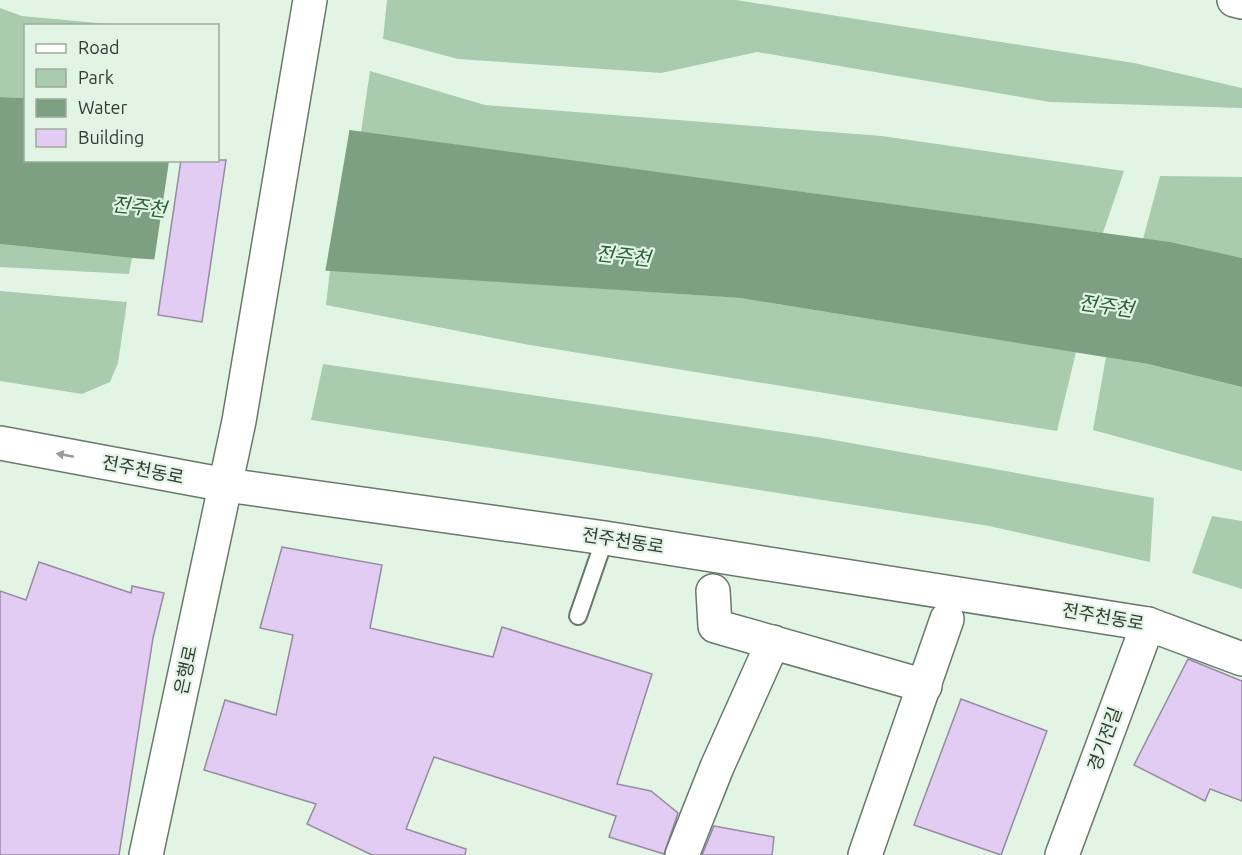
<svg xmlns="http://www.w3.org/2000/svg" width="1242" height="855" viewBox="0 0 1242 855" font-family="Ubuntu,'Noto Sans KR',sans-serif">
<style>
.green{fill:#a9ccaf}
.water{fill:#7da083}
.pier{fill:#e2f5e5}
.building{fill:#e2ccf3;stroke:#958b9e;stroke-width:1.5}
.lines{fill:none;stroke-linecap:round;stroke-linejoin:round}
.service-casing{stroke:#68796b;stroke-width:20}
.minor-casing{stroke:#68796b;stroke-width:36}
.tertiary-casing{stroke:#68796b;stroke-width:36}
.service{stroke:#fff;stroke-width:16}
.minor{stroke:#fff;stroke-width:33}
.tertiary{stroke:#fff;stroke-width:33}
.oneway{fill:#999c9a}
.labels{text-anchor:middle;stroke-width:4.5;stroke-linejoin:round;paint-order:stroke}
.street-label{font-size:18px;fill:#333a34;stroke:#e2f5e5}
.water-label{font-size:20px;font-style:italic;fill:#2a6038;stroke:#e2f5e5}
</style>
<rect width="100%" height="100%" fill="#e2f5e5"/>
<!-- green -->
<g class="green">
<polygon points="387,0 736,0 1134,63 1242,88 1242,108 1050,102 757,52 661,73 458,59 383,39"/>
<polygon points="0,8 22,16 119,25 26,26 25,98 0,97"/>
<polygon points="370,71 485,105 882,136 1124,171 1103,233 361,132"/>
<polygon points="1160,176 1242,177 1242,258 1143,239"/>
<polygon points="0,244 132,258 129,274 0,267"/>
<polygon points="330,270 740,298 1076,352 1057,431 524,344 326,305"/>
<polygon points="0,291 127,302 118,363 110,382 82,394 0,381"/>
<polygon points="1106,357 1148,364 1242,387 1242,471 1093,430"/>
<polygon points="323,364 823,438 1154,498 1150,562 989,526 311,420"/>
<polygon points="1212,516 1242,521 1242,589 1192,573"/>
</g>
<!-- water -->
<polygon class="water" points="0,97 25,98 26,160 218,160 218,112 1170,242 1242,258 1242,387 1148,364 740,298 132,258 0,244"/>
<!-- pier -->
<polygon class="pier" points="218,109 350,127 325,273 154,262 169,161 218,160"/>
<!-- building -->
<g class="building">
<polygon points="181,160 226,160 202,322 158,315"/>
<polygon points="282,547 382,565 370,628 493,657 502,627 652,674 617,784 651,791 678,813 664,854 609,837 616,816 434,757 406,829 466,849 465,855 372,855 307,824 316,804 204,770 225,700 276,715 293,635 260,628"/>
<polygon points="39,562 131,593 132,586 164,593 153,638 119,855 0,855 0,591 26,600"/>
<polygon points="1188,659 1242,681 1242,801 1210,789 1205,801 1134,765"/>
<polygon points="961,699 1047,731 1001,855 914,825"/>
<polygon points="714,826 774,837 772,855 702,855"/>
</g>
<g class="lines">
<defs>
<polyline id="service" points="578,616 605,538"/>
<g id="minor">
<polyline points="0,443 226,485 605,538 1148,624 1242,659"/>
<polyline points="713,591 715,626 925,686"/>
<polyline points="146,855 239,421 310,0"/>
<polyline points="682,855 717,767 773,642"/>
<polyline points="865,855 947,619"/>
<polyline points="1062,855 1148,624"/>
</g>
<polyline id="tertiary" points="1234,0 1242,2"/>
</defs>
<!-- service casing -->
<use href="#service" class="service-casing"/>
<!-- minor casing -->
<use href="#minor" class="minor-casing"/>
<!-- tertiary casing -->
<use href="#tertiary" class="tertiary-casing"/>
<!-- service -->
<use href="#service" class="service"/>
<!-- minor -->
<use href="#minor" class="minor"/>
<!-- tertiary -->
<use href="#tertiary" class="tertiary"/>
</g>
<!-- one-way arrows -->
<defs><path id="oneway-solid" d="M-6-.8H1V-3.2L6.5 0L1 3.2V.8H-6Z" transform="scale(1.5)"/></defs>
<use class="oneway" href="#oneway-solid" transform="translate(65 455) rotate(-169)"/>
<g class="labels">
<!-- street labels -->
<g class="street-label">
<text transform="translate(143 470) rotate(11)" y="6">전주천동로</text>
<text transform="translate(623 541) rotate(9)" y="6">전주천동로</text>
<text transform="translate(1103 617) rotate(10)" y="6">전주천동로</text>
<text transform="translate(186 670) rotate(-78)" y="6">은행로</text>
<text transform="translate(1105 739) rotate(-70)" y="6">경기전길</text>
</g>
<!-- water labels -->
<g class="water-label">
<text transform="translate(139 207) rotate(6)" y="7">전주천</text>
<text transform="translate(623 256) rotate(6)" y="7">전주천</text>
<text transform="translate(1106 306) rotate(8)" y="7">전주천</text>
</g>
</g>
<!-- legend -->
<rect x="24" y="24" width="195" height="138" fill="#e2f5e5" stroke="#9caa9e" stroke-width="1.5"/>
<rect x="36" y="44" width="30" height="9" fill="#ffffff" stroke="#9caa9e" stroke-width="1.5"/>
<text x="78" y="54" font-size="18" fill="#333a34">Road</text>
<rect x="36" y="69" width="30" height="18" fill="#a9ccaf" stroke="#9caa9e" stroke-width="1.5"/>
<text x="78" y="84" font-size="18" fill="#333a34">Park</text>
<rect x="36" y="99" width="30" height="18" fill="#7da083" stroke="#9caa9e" stroke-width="1.5"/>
<text x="78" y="114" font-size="18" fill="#333a34">Water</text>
<rect x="36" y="129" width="30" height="18" fill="#e2ccf3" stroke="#9caa9e" stroke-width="1.5"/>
<text x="78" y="144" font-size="18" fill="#333a34">Building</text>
</svg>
